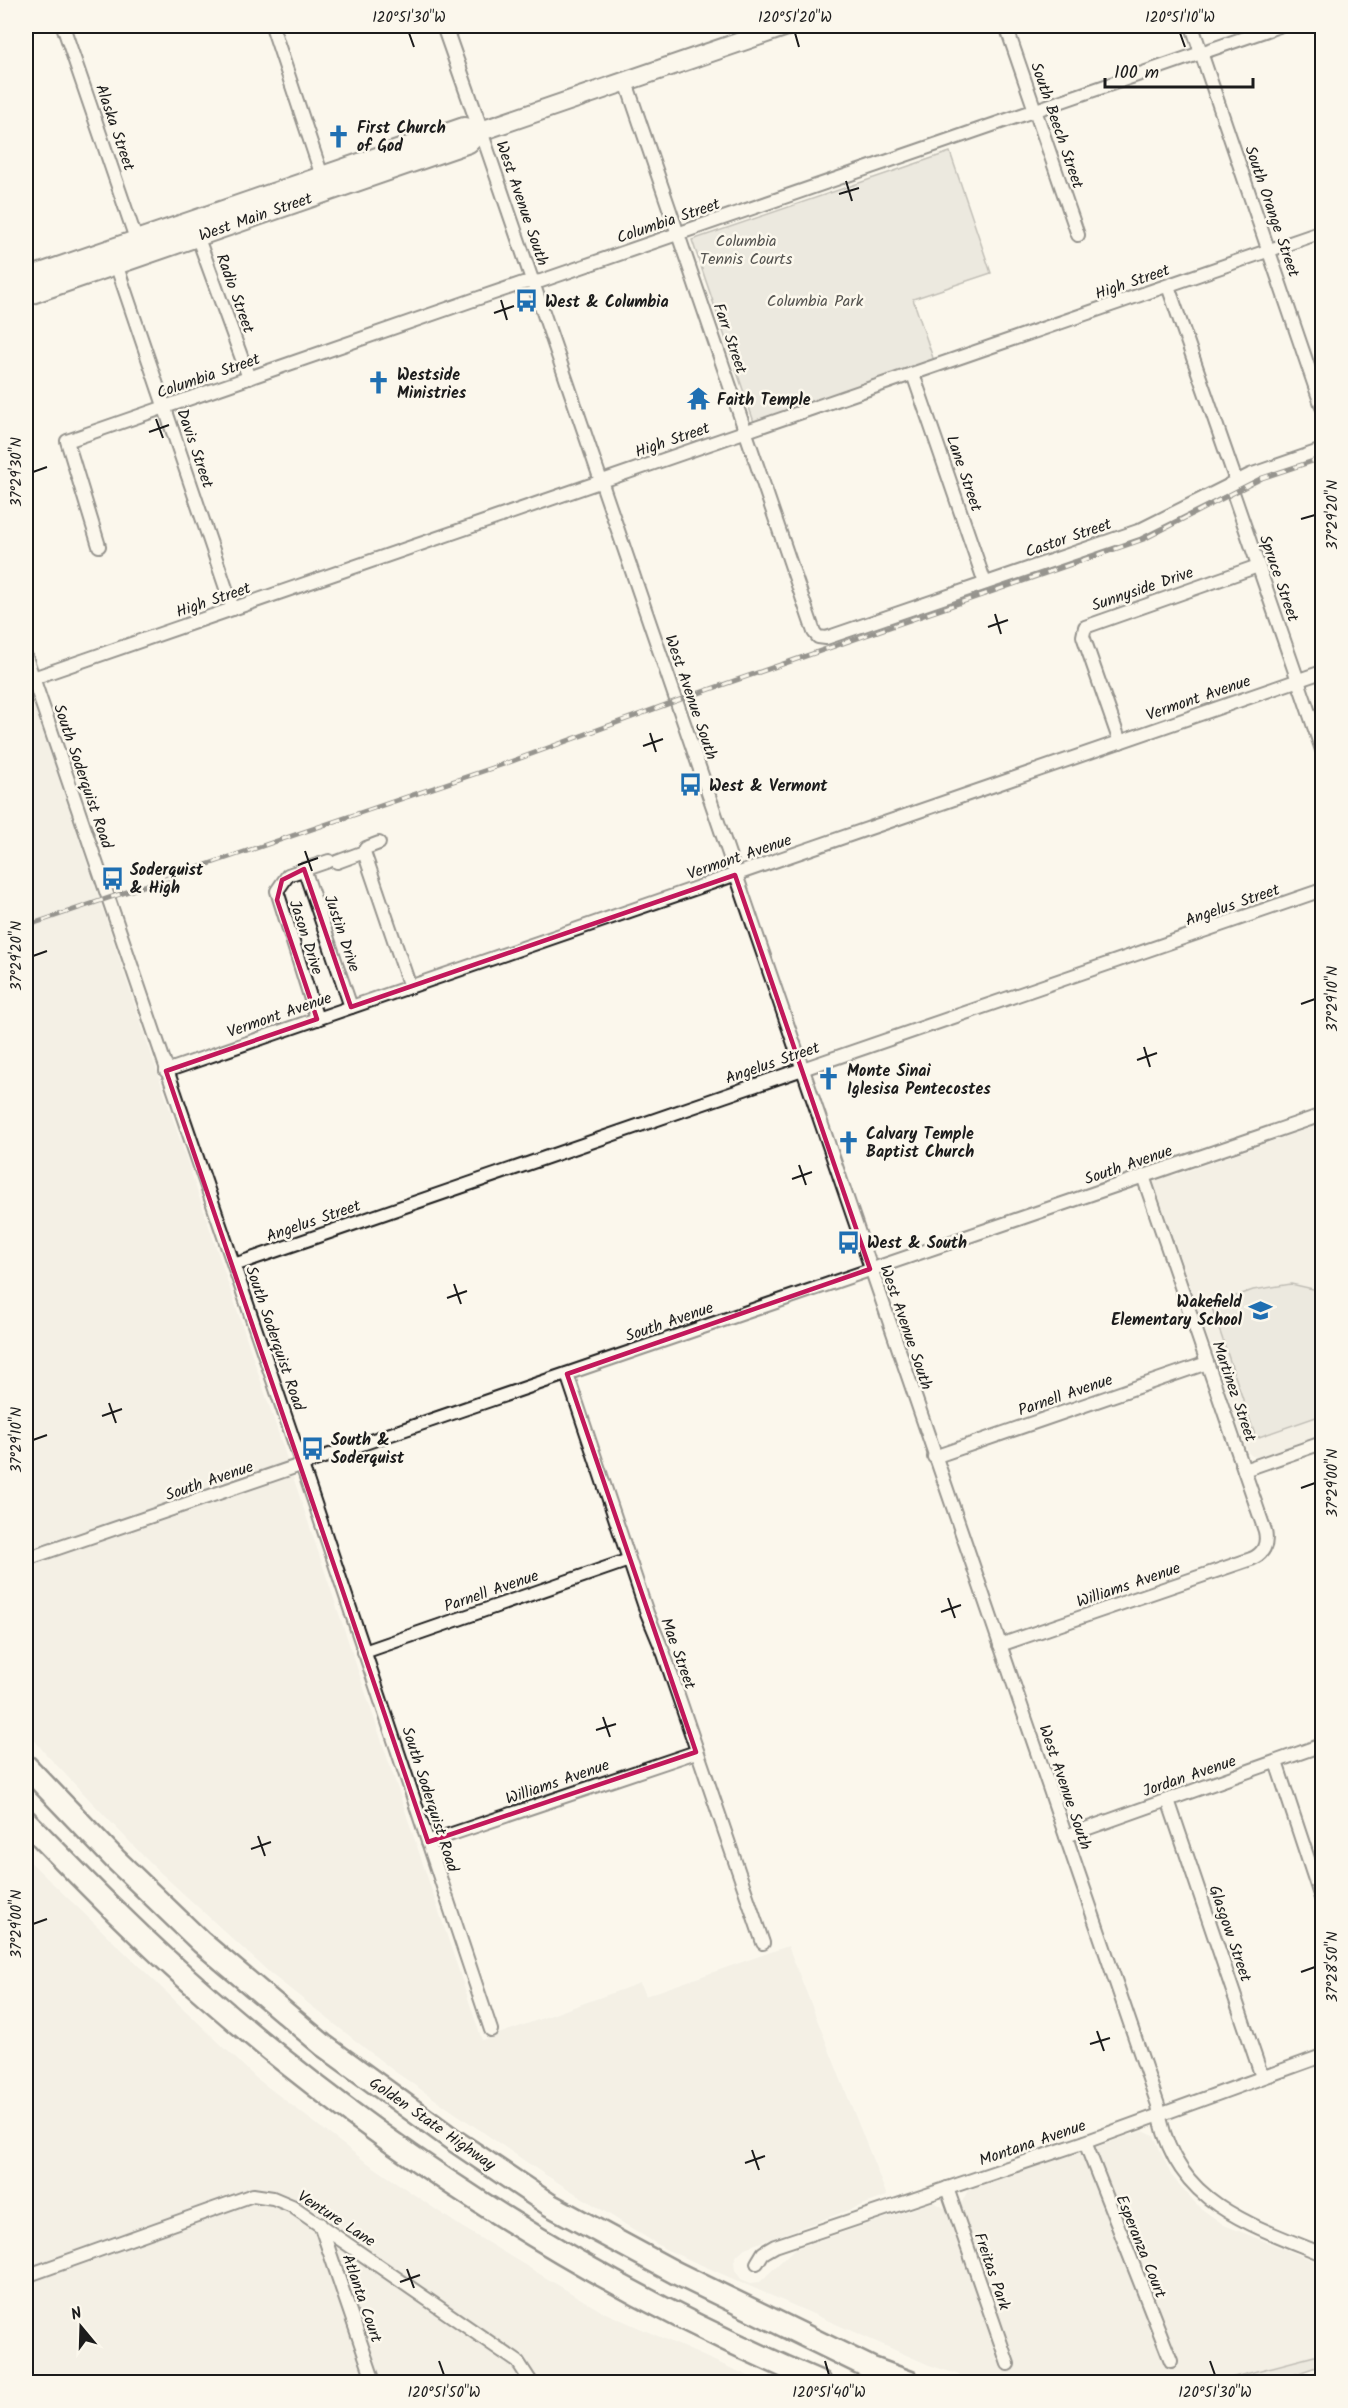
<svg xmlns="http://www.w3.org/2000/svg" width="1348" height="2408" viewBox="0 0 1348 2408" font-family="Kalam,sans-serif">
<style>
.built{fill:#eae6dc}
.green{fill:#dad7ce;stroke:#7b7a75;stroke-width:1.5}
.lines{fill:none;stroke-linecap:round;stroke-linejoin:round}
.minor-casing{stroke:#1c1c1c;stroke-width:16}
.tertiary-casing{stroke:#1c1c1c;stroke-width:18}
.primary-casing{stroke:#1c1c1c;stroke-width:22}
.motorway-casing{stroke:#1c1c1c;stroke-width:26}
.minor{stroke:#fbf7ec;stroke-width:12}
.tertiary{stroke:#fbf7ec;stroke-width:14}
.primary{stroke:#fbf7ec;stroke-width:18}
.motorway{stroke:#fbf7ec;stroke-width:21}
.rail-casing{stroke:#1c1c1c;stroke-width:5}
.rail{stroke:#fbf7ec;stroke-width:3;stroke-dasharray:9;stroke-linecap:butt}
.marked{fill:none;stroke:#c2185b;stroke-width:4.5;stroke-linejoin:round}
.ticks{fill:none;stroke:#1c1c1c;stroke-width:2}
.labels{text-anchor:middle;stroke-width:5;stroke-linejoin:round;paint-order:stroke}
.street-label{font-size:16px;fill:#1c1c1c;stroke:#fbf7ec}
.poi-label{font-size:16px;font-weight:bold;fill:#1c1c1c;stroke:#fbf7ec;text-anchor:start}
.park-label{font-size:16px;fill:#555451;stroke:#fbf7ec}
.neatline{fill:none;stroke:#1c1c1c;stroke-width:2}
.ticks-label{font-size:15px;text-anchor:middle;fill:#1c1c1c}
</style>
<rect width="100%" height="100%" fill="#fbf7ec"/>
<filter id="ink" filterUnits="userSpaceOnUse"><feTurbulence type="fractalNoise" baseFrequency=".0167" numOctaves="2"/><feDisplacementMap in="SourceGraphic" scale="12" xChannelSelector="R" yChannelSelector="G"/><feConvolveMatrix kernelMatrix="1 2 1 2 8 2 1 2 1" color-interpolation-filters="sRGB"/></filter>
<g filter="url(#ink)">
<!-- built -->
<g class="built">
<polygon points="26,681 482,2040 640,1983 645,1996 788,1946 887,2196 745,2248 737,2255 734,2261 735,2270 741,2279 751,2283 760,2282 794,2249 934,2202 946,2209 961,2204 968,2190 1143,2131 1154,2136 1171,2175 1199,2207 1224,2225 1322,2264 1322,2354 1215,2382 981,2382 929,2365 665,2249 541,2172 394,2071 271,1974 150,1863 44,1752 26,1729"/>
<polygon points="1322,1124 1322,1435 1259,1457 1252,1456 1248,1452 1154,1183 1158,1177 1168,1173 1173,1176"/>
<polygon points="26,1858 256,2078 362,2159 460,2226 601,2311 762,2382 26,2382"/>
</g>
<!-- green -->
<g class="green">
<polygon points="950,152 991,273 913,299 934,361 754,422 692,240"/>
<polygon points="1291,1284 1322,1291 1322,1415 1256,1438 1211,1305 1253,1290"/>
<polygon points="1322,2354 1322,2365 1272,2382 1215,2382"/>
</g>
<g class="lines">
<defs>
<g id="minor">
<polyline points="63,26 136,239"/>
<polyline points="272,26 322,176"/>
<polyline points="1006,26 1078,235"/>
<polyline points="1192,26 1322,407"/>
<polyline points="626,82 814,632 818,637 826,638 1138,531 1250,475 1322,450"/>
<path d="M481,131L1158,2105C1171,2201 1244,2222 1322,2254"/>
<polyline points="195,230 249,378"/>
<polyline points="116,264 233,609"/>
<polyline points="1168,286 1236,481"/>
<polyline points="913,374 985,583"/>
<polyline points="1230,484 1322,750"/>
<polyline points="99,546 67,441 476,299 523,283 541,281 1279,26"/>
<polyline points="26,657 302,1465 491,2030"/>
<polyline points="33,678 1322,232"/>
<polyline points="1120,742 1083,636 1085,627 1258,566"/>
<polyline points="379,843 366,848 364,852 410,987"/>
<polyline points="337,862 364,852"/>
<polyline points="304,869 351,1007"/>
<polyline points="317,1019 277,891 288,875 329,861"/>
<polyline points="166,1071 1322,672"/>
<polyline points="234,1265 1322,890"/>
<polyline points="567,1374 647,1613 664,1654 763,1943"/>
<polyline points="934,1457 1207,1363"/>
<polyline points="1244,1470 1322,1443"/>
<polyline points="26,1559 1322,1115"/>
<path d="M1000,1645L1251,1559C1263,1554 1268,1545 1265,1531L1143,1176"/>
<polyline points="364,1652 629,1560"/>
<polyline points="1276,1762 1322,1901"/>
<polyline points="1168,1800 1262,2077"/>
<polyline points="1066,1836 1322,1745"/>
<polyline points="428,1842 696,1752"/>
<polyline points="1085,2142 1171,2361"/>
<polyline points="947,2188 1008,2364"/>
<polyline points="320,2224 374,2382"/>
<polyline points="757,2263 763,2253 775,2246 1085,2142 1322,2056"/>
<polyline points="26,2276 253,2195 273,2198 292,2206 518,2362 531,2382"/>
<polyline points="1311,2382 1322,2378"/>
</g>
<polyline id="tertiary" points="444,26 481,131"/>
<g id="primary">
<polyline points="26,278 464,127 481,131"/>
<polyline points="26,296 469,143 481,131 787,26"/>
</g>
<g id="motorway">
<polyline points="26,1766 115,1859 201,1942 323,2045 452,2139 550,2205 676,2273 871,2368 909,2382"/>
<path d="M26,1821C85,1882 145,1943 210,1999C392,2157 598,2288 820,2382"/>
</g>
</defs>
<!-- minor casing -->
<use href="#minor" class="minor-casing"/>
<!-- tertiary casing -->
<use href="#tertiary" class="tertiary-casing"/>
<!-- primary casing -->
<use href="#primary" class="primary-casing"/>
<!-- motorway casing -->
<use href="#motorway" class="motorway-casing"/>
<!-- minor -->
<use href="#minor" class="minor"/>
<!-- tertiary -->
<use href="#tertiary" class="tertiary"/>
<!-- primary -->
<use href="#primary" class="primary"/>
<!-- motorway -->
<use href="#motorway" class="motorway"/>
<defs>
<polyline id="rail" points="26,926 507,763 676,701 1144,539 1262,478 1322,458"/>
</defs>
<!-- rail casing -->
<use href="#rail" class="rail-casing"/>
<!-- rail -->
<use href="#rail" class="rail"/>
</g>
</g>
<!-- marked area -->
<path d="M0 0H1348V2408H0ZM304,869L351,1007L735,875L870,1269L567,1374L696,1752L428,1842L166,1071L317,1019L277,900L282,880Z" fill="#fbf7ec" fill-opacity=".55" fill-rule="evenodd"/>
<path class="marked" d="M304,869L351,1007L735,875L870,1269L567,1374L696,1752L428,1842L166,1071L317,1019L277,900L282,880Z"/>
<!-- ticks -->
<path class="ticks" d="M409,33L414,47M795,33L799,47M1180,33L1185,47M846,181L852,201M839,194L859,188M501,300L507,320M494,313L514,306M156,419L163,438M149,432L169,425M33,472L47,467M1301,519L1315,515M995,614L1001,634M988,627L1008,620M650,733L656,752M643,746L663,739M305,851L312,871M298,865L318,858M33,956L47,951M1301,1004L1315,999M1144,1047L1150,1067M1137,1060L1157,1053M799,1165L806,1185M792,1179L812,1172M454,1284L461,1304M447,1298L467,1291M109,1403L116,1423M102,1416L122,1409M33,1440L47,1435M1301,1488L1315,1483M948,1598L955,1618M941,1612L961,1605M603,1717L610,1737M596,1730L616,1724M258,1836L265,1856M251,1849L271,1842M33,1924L47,1919M1301,1972L1315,1967M1097,2031L1104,2051M1090,2044L1110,2038M752,2150L759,2170M745,2163L765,2156M407,2269L414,2288M400,2282L420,2275M439,2361L444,2375M825,2361L829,2375M1210,2361L1215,2375"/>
<!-- icons -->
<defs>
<symbol id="church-bare" viewBox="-9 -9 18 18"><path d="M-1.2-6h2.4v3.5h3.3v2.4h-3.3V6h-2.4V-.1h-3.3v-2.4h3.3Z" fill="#1f6fb2" stroke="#fbf7ec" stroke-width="2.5" paint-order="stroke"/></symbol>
<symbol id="bus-bare" viewBox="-9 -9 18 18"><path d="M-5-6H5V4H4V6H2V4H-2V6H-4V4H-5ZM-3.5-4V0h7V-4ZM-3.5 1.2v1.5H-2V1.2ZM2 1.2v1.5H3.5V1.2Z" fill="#1f6fb2" stroke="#fbf7ec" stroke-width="2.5" paint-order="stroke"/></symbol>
<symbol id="temple-bare" viewBox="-9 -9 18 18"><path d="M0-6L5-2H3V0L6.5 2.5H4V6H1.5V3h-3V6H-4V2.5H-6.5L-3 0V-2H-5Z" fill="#1f6fb2" stroke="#fbf7ec" stroke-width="2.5" paint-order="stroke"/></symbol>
<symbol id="school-bare" viewBox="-9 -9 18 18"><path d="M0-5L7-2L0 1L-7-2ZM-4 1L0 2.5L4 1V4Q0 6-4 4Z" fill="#1f6fb2" stroke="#fbf7ec" stroke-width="2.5" paint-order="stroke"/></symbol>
</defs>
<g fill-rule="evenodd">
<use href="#church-bare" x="322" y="120" width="33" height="33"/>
<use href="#bus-bare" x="510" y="284" width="33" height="33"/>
<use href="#church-bare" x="362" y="366" width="33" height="33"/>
<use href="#temple-bare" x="682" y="382" width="33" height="33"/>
<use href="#bus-bare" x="674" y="768" width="33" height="33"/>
<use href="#bus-bare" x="96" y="862" width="33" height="33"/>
<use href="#church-bare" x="812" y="1062" width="33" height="33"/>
<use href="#church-bare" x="832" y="1126" width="33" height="33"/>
<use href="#bus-bare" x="832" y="1226" width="33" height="33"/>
<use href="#school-bare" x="1244" y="1294" width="33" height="33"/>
<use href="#bus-bare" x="296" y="1432" width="33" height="33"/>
</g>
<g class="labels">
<!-- street labels -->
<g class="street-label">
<text transform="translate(1058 125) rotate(71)" y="6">South Beech Street</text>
<text transform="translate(116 127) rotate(71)" y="6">Alaska Street</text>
<text transform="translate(523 203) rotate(71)" y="6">West Avenue South</text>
<text transform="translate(1273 211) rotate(71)" y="6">South Orange Street</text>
<text transform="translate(255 216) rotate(-19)" y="6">West Main Street</text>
<text transform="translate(668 220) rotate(-19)" y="6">Columbia Street</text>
<text transform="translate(1132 281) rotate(-19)" y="6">High Street</text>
<text transform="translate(236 293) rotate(70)" y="6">Radio Street</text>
<text transform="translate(731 338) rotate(71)" y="6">Farr Street</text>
<text transform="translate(208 375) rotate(-19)" y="6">Columbia Street</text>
<text transform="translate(672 439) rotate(-19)" y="6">High Street</text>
<text transform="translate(196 448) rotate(71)" y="6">Davis Street</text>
<text transform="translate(965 473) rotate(71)" y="6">Lane Street</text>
<text transform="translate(1068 537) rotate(-19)" y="6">Castor Street</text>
<text transform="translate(1280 578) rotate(71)" y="6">Spruce Street</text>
<text transform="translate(1142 588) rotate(-19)" y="6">Sunnyside Drive</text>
<text transform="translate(213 599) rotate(-19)" y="6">High Street</text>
<text transform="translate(692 697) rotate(71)" y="6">West Avenue South</text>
<text transform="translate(1198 697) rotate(-19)" y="6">Vermont Avenue</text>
<text transform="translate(84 776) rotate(71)" y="6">South Soderquist Road</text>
<text transform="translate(739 856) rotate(-19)" y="6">Vermont Avenue</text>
<text transform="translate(1232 904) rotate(-19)" y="6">Angelus Street</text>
<text transform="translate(343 933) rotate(71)" y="6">Justin Drive</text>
<text transform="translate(307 937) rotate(72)" y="6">Jason Drive</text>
<text transform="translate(279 1014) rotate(-19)" y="6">Vermont Avenue</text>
<text transform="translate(772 1062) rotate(-19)" y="6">Angelus Street</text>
<text transform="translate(1128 1164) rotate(-19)" y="6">South Avenue</text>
<text transform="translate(313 1220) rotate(-19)" y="6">Angelus Street</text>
<text transform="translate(669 1321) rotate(-19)" y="6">South Avenue</text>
<text transform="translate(907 1327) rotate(71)" y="6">West Avenue South</text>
<text transform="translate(276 1338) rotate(71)" y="6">South Soderquist Road</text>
<text transform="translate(1235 1391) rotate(71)" y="6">Martinez Street</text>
<text transform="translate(1065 1394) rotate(-19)" y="6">Parnell Avenue</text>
<text transform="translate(209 1480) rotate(-19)" y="6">South Avenue</text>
<text transform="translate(1128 1584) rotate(-19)" y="6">Williams Avenue</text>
<text transform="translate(491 1590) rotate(-19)" y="6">Parnell Avenue</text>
<text transform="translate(679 1653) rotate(70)" y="6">Mae Street</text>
<text transform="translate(1189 1775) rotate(-19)" y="6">Jordan Avenue</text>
<text transform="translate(557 1781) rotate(-19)" y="6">Williams Avenue</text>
<text transform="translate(1066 1787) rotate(71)" y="6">West Avenue South</text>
<text transform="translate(431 1799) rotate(72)" y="6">South Soderquist Road</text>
<text transform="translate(1231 1933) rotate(71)" y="6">Glasgow Street</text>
<text transform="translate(433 2123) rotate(35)" y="6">Golden State Highway</text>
<text transform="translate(1032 2142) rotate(-19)" y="6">Montana Avenue</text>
<text transform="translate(337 2218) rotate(33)" y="6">Venture Lane</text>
<text transform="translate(1142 2246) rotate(68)" y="6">Esperanza Court</text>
<text transform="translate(993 2271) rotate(71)" y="6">Freitas Park</text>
<text transform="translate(363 2298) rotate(71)" y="6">Atlanta Court</text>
</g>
<!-- poi labels -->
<g class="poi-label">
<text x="357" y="133">First Church<tspan x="357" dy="18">of God</tspan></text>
<text x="545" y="307">West &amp; Columbia</text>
<text x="397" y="380">Westside<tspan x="397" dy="18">Ministries</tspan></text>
<text x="717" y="405">Faith Temple</text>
<text x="709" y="791">West &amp; Vermont</text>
<text x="130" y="875">Soderquist<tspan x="130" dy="18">&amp; High</tspan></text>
<text x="847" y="1076">Monte Sinai<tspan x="847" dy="18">Iglesisa Pentecostes</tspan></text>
<text x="866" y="1139">Calvary Temple<tspan x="866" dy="18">Baptist Church</tspan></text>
<text x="867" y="1248">West &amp; South</text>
<text x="1242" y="1307" text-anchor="end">Wakefield<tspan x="1242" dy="18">Elementary School</tspan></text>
<text x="331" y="1445">South &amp;<tspan x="331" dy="18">Soderquist</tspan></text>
</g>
<!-- park labels -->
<g class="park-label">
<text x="746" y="246">Columbia<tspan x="746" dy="18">Tennis Courts</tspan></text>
<text x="815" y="306">Columbia Park</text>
</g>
</g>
<!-- margin -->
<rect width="1348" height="2408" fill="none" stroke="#fbf7ec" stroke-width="66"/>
<!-- north arrow -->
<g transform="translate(81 2327) rotate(341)" stroke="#fbf7ec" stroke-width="4.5" paint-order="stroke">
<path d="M0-4.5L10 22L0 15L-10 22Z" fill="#1c1c1c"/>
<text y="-9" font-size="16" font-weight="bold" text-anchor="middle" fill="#1c1c1c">N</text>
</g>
<!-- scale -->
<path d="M1105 78v9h148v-9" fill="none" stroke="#1c1c1c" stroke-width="3"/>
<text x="1114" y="78" font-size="18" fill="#1c1c1c" stroke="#fbf7ec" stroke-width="4.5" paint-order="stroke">100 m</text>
<rect x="33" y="33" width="1282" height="2342" class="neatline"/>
<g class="ticks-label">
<text x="409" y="22">120°51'30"W</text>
<text x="795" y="22">120°51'20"W</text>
<text x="1180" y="22">120°51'10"W</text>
<text transform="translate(16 472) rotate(-90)" y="5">37°29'30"N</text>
<text transform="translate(1332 515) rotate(-90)" y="5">37°29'20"N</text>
<text transform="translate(16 956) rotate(-90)" y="5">37°29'20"N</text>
<text transform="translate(1332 999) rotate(-90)" y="5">37°29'10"N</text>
<text transform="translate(16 1440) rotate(-90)" y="5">37°29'10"N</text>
<text transform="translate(1332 1483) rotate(-90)" y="5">37°29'00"N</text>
<text transform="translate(16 1924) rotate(-90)" y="5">37°29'00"N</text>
<text transform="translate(1332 1967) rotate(-90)" y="5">37°28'50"N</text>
<text x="444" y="2397">120°51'50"W</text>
<text x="829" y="2397">120°51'40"W</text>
<text x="1215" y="2397">120°51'30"W</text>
</g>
</svg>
